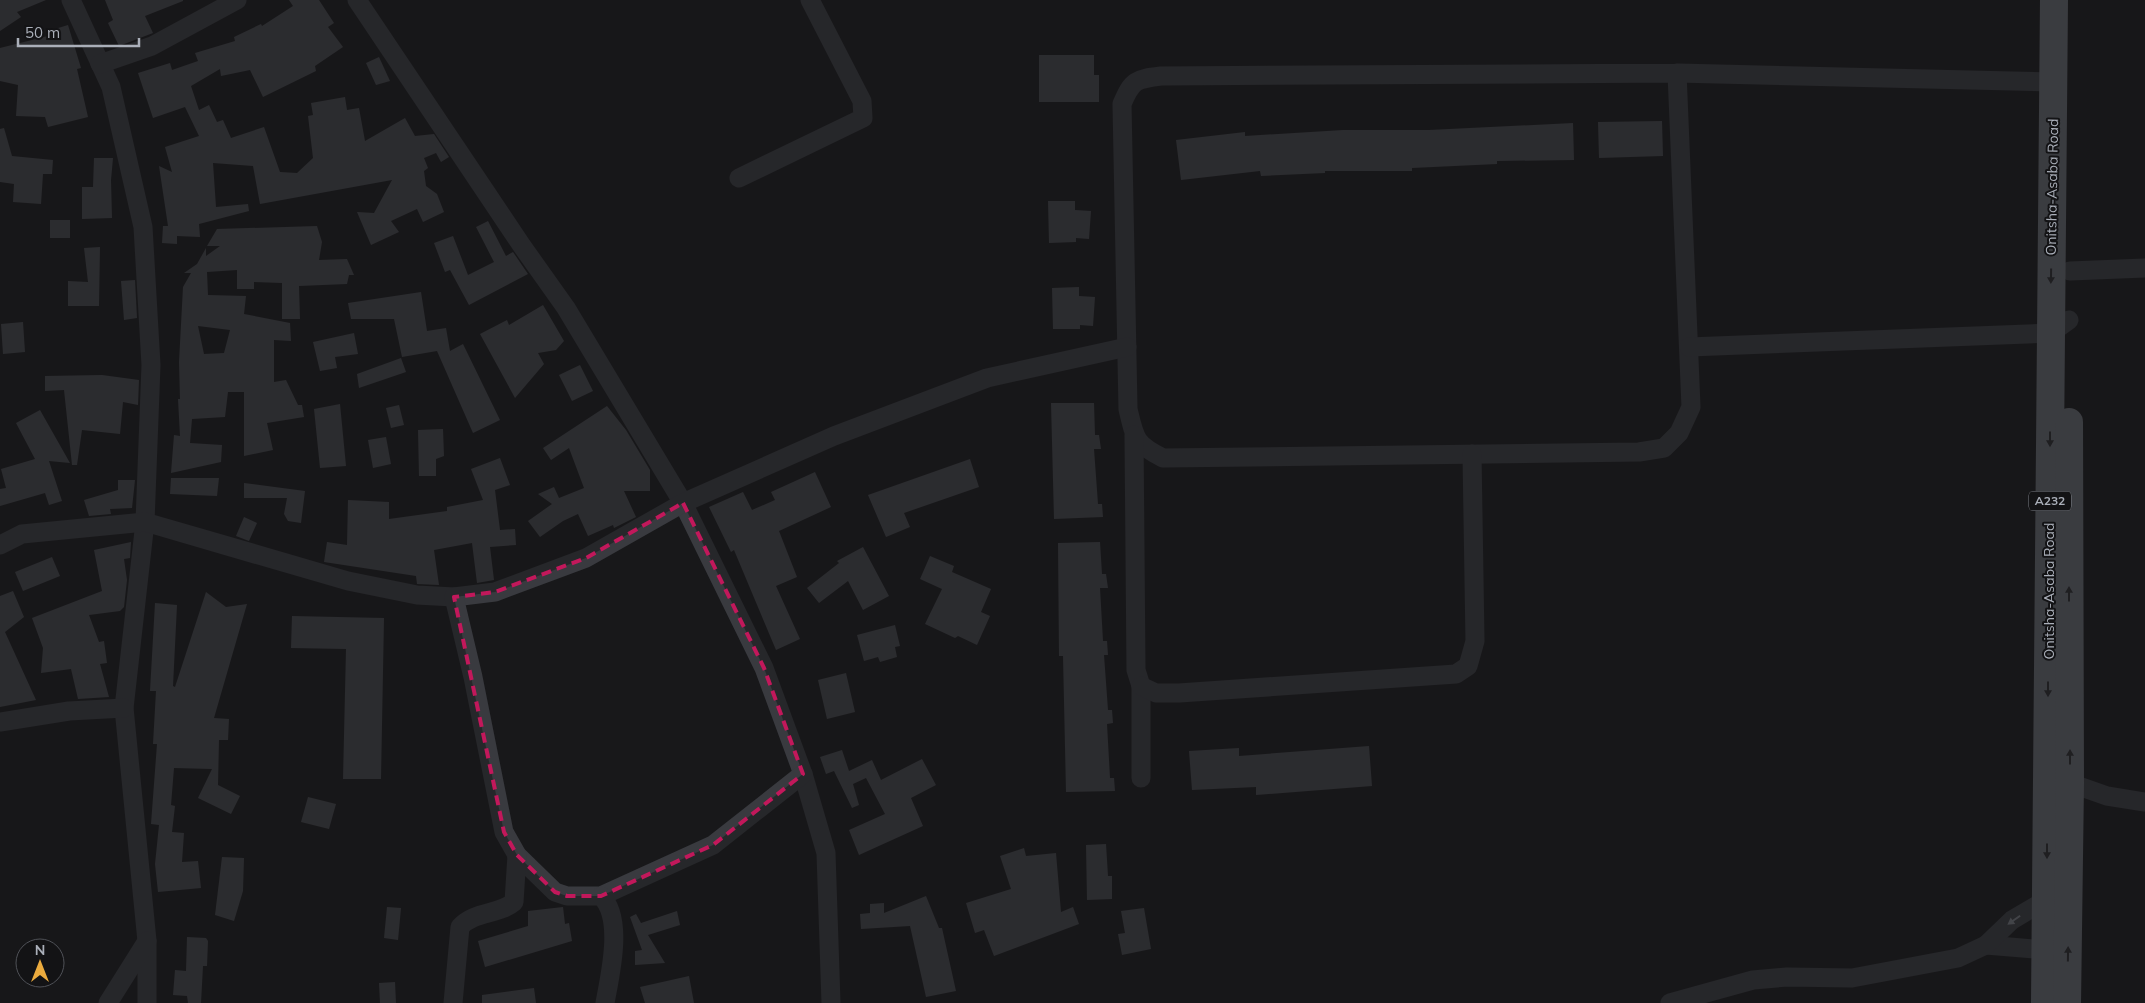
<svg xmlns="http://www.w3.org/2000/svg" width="2145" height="1003" viewBox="0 0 2145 1003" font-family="Mulish,sans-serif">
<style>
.building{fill:#44454a;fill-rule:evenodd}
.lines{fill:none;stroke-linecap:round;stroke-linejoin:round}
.minor{stroke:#393a3f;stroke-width:19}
.highway{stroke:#65686f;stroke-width:28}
.oneway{fill:#28282c}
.oneway2{fill:#777a82}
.marked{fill:none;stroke:#c2185b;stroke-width:4;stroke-dasharray:10 6;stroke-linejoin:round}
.labels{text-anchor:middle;stroke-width:4;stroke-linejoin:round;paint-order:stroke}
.shield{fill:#131315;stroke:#7d8088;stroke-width:1}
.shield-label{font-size:12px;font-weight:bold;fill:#aaafb9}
.street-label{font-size:14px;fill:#aaafb9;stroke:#131315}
</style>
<rect width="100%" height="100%" fill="#18181a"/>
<!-- building -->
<g class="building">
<polygon points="0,0 46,0 17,12 21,17 0,31"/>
<polygon points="105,0 183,0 183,1 145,16 153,33 119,46 108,23 113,20"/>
<polygon points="289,0 319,0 334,23 328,27 343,47 315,66 316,71 263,97 250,70 221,76 220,69 191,86 199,110 209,105 217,122 223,120 231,138 264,127 280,172 297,173 313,158 308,116 313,115 311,103 345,97 347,110 359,108 365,141 405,118 415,136 434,134 449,157 441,162 436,153 424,158 428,168 424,171 426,186 437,194 444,212 423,222 417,209 391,221 399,232 371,245 357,212 374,213 392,180 260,204 253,166 213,163 216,207 248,204 249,211 199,224 200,237 177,236 177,244 162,243 163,226 168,226 159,166 172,172 165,147 199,136 185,107 153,118 138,73 170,63 172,70 198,61 195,53 235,41 234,37 261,24 262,26 293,6"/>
<polygon points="68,25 81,68 77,69 88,117 48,127 45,117 16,116 18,85 0,81 0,48 56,34 55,29"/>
<polygon points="1039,55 1094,55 1094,75 1099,75 1099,102 1039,102"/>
<polygon points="379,57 390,81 376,85 366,63"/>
<polygon points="1662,121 1663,156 1599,158 1598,122"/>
<polygon points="1573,123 1574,160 1497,161 1497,164 1412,168 1412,171 1325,171 1325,173 1261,176 1260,171 1181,180 1176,140 1245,132 1245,136 1343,130 1429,130"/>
<polygon points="4,128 12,156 53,160 52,174 43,174 41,204 13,202 14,184 0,182 0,129"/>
<polygon points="94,158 113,158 111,180 112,218 82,219 82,187 93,187"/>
<polygon points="1048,201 1075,201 1075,210 1091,211 1089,239 1076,238 1076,242 1049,243"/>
<rect x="50" y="220" width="20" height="18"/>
<polygon points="488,221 506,256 513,252 528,274 469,305 450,270 445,272 434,243 453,236 468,275 494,262 476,227"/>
<path d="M317,226L322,242L319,260L347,259L354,275H349L347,284L299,286L300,319H282V283L254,282V289H237V270L207,272L208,295L246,296L244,314L290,323L291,341L274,340V382L286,380L298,405H302L304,417L267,423L273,450L244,456V392H228L225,417L192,419L190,443L222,445L221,462L171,473L174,435L180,436L178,399H180L179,362L183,287L191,273H184L197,264L206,248V256L220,246H207L217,229ZM198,326L230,330L224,353L204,354Z"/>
<polygon points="100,247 99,306 68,306 68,281 88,282 84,248"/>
<polygon points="135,280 137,318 124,320 121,281"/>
<polygon points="1079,287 1079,296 1095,297 1093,326 1080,325 1080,329 1053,329 1052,288"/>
<polygon points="421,292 427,331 446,328 450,351 463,344 500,420 473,433 437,351 402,357 394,319 351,319 348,303"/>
<polygon points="543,305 564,341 556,350 538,353 544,364 515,398 480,334 507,320 509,325"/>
<polygon points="23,322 25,352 3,354 1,324"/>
<polygon points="354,333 358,354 335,357 337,368 320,371 313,342"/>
<polygon points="401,358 406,372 359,388 357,374"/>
<polygon points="580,365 593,391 572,401 559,375"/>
<polygon points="102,375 139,380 138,405 123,402 120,434 82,430 77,465 72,465 64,390 45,391 45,376"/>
<polygon points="1051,403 1094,403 1095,435 1099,435 1101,449 1094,449 1098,504 1102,504 1103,517 1054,519"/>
<polygon points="340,404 346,466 320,468 314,409"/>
<polygon points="399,405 404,425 391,428 386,408"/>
<polygon points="607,406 626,430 650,470 650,491 624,491 636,517 614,528 613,525 588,536 578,514 563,521 540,537 528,521 552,504 538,494 554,487 559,498 584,488 569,448 551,460 543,448"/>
<polygon points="40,410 70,463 49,461 62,501 49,505 45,493 0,506 0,489 6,488 1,469 35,459 16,423"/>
<polygon points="443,429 444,456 436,459 436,476 419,476 418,430"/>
<polygon points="386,437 391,464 373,468 368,440"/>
<polygon points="500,458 510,485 495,490 500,530 515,529 516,545 490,547 494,580 477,583 472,543 434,550 439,585 417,584 416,576 324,562 327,542 347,545 348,500 389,502 389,519 447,511 447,507 483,500 471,469"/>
<polygon points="970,459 979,487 904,513 910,527 886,537 868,495"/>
<polygon points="815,472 831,507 779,531 797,577 776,586 800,639 776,650 734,550 731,552 709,507 743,492 752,510 775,500 771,492"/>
<polygon points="171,478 219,478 217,496 170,494"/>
<polygon points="118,480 135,480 132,508 110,509 111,514 89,516 84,500 118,490"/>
<polygon points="244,483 305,491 301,523 288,521 284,514 287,498 244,498"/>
<polygon points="244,517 257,523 249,541 236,536"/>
<polygon points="131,542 130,558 124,559 127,580 124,607 120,611 89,615 99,642 104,641 107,663 100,664 109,697 78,699 71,669 41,673 43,648 32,618 102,591 94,550"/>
<polygon points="1100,542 1102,574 1106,574 1108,588 1100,588 1103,641 1107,641 1108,655 1104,655 1108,710 1112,710 1113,723 1107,724 1110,778 1114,778 1115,791 1066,792 1063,656 1059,656 1058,543"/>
<polygon points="863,547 889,596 863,610 848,581 819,603 807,588 839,563 837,561"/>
<polygon points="930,556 954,566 952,572 991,589 981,612 990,616 977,645 958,636 955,638 925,624 942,589 920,579"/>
<polygon points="52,557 60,576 23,591 15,572"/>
<polygon points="13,591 24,617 5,632 36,700 0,707 0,596"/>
<polygon points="206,592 226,607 247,604 214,718 229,719 228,740 219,740 218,785 240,796 231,814 198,798 212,769 174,768 171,805 175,806 172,832 184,833 182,862 198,861 201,888 158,892 155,864 159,825 151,824 157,744 153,744 156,691 150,691 155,603 177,605 173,686 175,687"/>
<polygon points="292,616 384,618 381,779 343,779 346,649 291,648"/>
<polygon points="895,625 900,646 895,647 897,657 880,662 878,657 864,661 857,635"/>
<polygon points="846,673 855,712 827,719 818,680"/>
<polygon points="1369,746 1372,786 1256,795 1256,787 1192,790 1189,751 1239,748 1239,756"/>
<polygon points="842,750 849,771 872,760 881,780 922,759 936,785 911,798 923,826 859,855 849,830 885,814 866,778 853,784 859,805 852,808 834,771 826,774 820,757"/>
<polygon points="308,797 336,804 329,829 301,822"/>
<polygon points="1106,844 1108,876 1112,876 1112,899 1087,900 1086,845"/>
<polygon points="1024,848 1026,856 1056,853 1061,912 1073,907 1079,924 994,956 984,930 975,933 966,903 1011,889 1000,856"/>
<polygon points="222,857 244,858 243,891 234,921 215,915"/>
<polygon points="926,896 939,928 942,928 956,991 926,997 910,926 861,929 860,914 870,913 870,904 884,903 884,913"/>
<polygon points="387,907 401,908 398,940 384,938"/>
<polygon points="563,907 565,924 569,923 572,941 485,967 478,941 528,926 528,911"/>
<polygon points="1144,908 1151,949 1122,955 1118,934 1125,933 1121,911"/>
<polygon points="677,911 680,925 648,935 665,963 635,965 635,951 642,950 630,917 636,914 641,923"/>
<polygon points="187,937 206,938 208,941 207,966 203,966 201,1003 188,1003 187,996 173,995 175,970 186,971"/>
<polygon points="689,976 694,1003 645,1003 640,987"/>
<polygon points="395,982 396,1003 380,1003 379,983"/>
<polygon points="534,988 536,1003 482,1003 482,995"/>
</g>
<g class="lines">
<!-- minor -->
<g class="minor">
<polyline points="71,0 111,87 143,227 151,365 145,522 124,708 147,941 147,1003"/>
<polyline points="357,0 522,246 566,308 683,503 764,668 803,774 826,853 831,1003"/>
<polyline points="100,64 152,46 237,0"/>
<path d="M1677,73L1691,407L1679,433L1664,448L1639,452L1163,458C1135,444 1135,439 1128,409L1122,104C1132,80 1136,79 1161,76L1677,73L2054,82"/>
<polyline points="739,178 863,118 862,101 810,0"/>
<polyline points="2070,271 2145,268"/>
<polyline points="1689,347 2051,333 2069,320"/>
<polyline points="1134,435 1136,670 1141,686 1141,778"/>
<polyline points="0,545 22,534 145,522 348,581 417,595 454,597 495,592 586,558 683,503 834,436 987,378 1127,347"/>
<polyline points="454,597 473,677 504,832 517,855 555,892 567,896 601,896 713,845 803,774"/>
<polyline points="1141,686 1156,693 1179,693 1456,674 1468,666 1475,641 1472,454"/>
<polyline points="0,722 69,711 124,708"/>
<polyline points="2070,783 2107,796 2145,802"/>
<path d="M601,896C624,918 610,975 605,1003"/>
<polyline points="1986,945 2046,950"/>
<polyline points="108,1003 147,941"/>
<path d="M453,1003L460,927C474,911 499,915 514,902L517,855"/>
<polyline points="1670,1003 1753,980 1787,977 1852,978 1958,958 1986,945 2012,920 2046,900"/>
</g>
<!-- highway -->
<g class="highway">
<polyline points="2045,1003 2054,0"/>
<polyline points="2067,1003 2070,783 2069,422"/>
</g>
</g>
<!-- one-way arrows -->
<defs><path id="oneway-solid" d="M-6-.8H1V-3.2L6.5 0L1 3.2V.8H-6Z" transform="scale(1.25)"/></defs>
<g class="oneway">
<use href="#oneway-solid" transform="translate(2051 276) rotate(91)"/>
<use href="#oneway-solid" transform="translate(2050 439) rotate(90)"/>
<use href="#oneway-solid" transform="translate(2069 594) rotate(-90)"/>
<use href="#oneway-solid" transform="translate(2048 689) rotate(90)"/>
<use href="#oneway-solid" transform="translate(2070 757) rotate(-90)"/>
<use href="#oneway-solid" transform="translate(2047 851) rotate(90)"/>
<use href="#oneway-solid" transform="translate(2068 954) rotate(-89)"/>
</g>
<use class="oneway2" href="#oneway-solid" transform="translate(2014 920) rotate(145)"/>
<!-- marked area -->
<path d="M0 0H2145V1003H0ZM683,503L764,668L803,774L713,845L601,896H567L555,892L517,855L504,832L454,597L495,592L586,558Z" fill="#18181a" fill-opacity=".55" fill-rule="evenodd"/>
<path class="marked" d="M683,503L764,668L803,774L713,845L601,896H567L555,892L517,855L504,832L454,597L495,592L586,558Z"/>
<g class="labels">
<!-- shield labels -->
<rect class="shield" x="2029" y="491.5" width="42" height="19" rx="4"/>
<g class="shield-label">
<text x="2050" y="505">A232</text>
</g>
<!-- street labels -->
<g class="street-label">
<text transform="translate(2052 187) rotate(-89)" y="5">Onitsha-Asaba Road</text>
<text transform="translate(2049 591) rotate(-90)" y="5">Onitsha-Asaba Road</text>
</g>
</g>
<!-- north arrow -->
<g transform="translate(40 963)"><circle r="24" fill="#131315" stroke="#4f5157"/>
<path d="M0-4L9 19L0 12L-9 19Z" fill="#ebab3e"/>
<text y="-8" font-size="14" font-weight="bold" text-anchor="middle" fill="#aaafb9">N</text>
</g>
<!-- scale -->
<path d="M18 38v8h121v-8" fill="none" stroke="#aaafb9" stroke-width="2.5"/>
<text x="25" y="38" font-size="15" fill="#aaafb9" stroke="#131315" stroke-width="4" paint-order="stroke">50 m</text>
</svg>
